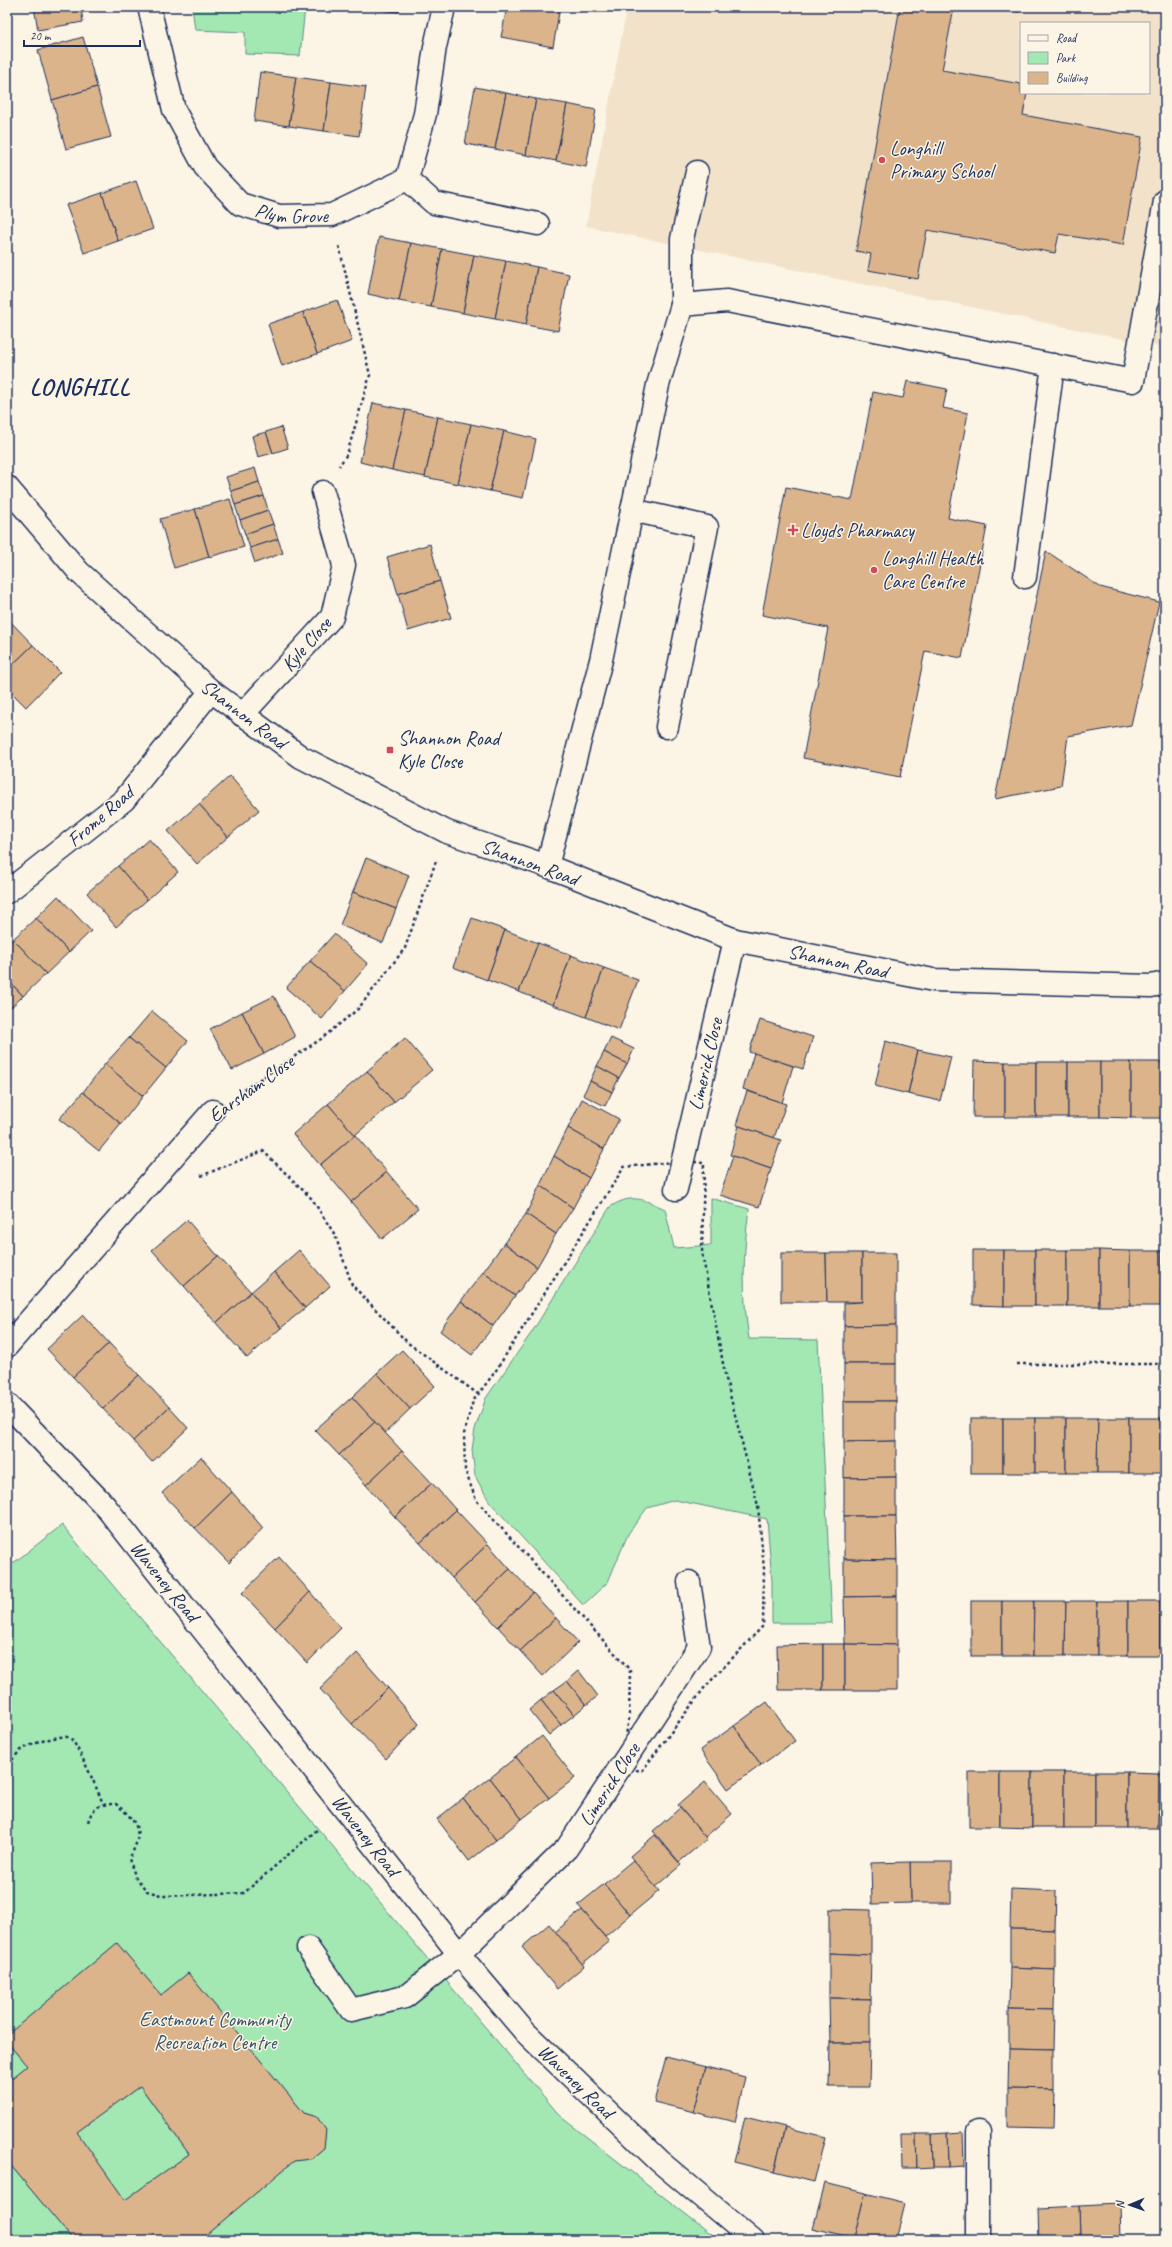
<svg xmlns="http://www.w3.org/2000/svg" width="1172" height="2247" viewBox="0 0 1172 2247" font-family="Caveat,sans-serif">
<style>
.built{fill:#f2e2ca;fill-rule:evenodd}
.green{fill:#a3e8b3;stroke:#5f8c88}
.building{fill:#dbb48c;stroke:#1b2f5e;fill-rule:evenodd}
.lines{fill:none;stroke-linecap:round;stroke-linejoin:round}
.service-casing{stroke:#1b2f5e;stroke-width:25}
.minor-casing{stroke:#1b2f5e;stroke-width:25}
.path{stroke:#1b2f5e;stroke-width:2.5;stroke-dasharray:3 3;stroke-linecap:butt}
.service{stroke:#fcf5e5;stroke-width:22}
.minor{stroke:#fcf5e5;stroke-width:22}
.poi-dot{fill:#d1495b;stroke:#fcf5e5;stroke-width:1.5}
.labels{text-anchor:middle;stroke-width:3;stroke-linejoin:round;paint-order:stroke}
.poi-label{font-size:20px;fill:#1b2f5e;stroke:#fcf5e5;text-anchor:start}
.street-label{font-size:20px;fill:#1b2f5e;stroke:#fcf5e5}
.park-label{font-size:20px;fill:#36546f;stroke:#fcf5e5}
.district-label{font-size:24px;font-weight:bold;letter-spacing:1px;fill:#1b2f5e;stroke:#fcf5e5}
</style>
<rect width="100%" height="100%" fill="#fcf5e5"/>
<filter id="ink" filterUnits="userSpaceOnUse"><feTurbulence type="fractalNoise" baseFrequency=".025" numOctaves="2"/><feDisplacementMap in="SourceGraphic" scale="8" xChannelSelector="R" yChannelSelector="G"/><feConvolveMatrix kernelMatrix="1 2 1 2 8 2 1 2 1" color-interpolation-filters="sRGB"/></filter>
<g filter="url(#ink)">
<!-- built -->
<path class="built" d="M627,7H1165V348L586,226ZM1021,23H1149V93H1021Z"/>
<!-- green -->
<g class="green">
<polygon points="192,7 305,7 300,56 245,54 245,32 195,30"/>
<path d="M711,1198L749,1209C743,1253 742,1294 749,1339L818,1340L832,1623H772V1581L767,1519L675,1500L647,1508L628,1534L608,1582L583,1605L489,1501L475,1476L472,1450L475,1429L486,1398L532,1332L610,1207C632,1193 643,1199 665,1209L674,1248L711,1245Z"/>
<polygon points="62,1525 561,2117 719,2240 7,2240 7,1568"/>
</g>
<!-- building -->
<g class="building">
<polygon points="34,7 81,7 83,22 38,30"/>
<polygon points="348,7 399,7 399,12"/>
<polygon points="507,7 560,7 553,47 501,37"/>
<polygon points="900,7 954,7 942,70 1021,84 1021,93 1027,93 1023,115 1142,137 1123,245 1059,234 1055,253 927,230 918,279 868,270 871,254 856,251"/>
<polygon points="990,7 1020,7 1019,12"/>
<polygon points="83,37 97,87 52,100 38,50"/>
<polygon points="260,72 296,77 289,126 254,121"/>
<polygon points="296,77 331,82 324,131 289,126"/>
<polygon points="331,82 366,87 359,136 324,131"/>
<polygon points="97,87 111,137 66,149 52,100"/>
<polygon points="475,87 506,93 495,149 465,144"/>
<polygon points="506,93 536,99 526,155 495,149"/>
<polygon points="536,99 567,104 556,161 526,155"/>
<polygon points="567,104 596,110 586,167 556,161"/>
<polygon points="136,181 153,229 118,241 102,193"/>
<polygon points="102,193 118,241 84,253 66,205"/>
<polygon points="379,237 411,243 399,301 368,294"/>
<polygon points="411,243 442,249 431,307 399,301"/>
<polygon points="442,249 474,255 463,313 431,307"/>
<polygon points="474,255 506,261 495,319 463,313"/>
<polygon points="506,261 537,267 526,325 495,319"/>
<polygon points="537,267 569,274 558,331 526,325"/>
<polygon points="337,300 352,341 317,354 303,312"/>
<polygon points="303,312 317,354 282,366 268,324"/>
<polygon points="907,381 947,389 943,408 968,413 948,518 987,526 962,658 925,651 900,777 803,758 828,628 762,615 786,487 852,500 873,392 903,398"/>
<polygon points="373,403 406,410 392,470 360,462"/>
<polygon points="406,410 438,417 425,477 392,470"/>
<polygon points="438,417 471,424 458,484 425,477"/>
<polygon points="471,424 504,431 490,491 458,484"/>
<polygon points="281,427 288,448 273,453 266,432"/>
<polygon points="504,431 536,439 523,498 490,491"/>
<polygon points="266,432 273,453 258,457 252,436"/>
<polygon points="255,468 259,482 231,491 226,477"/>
<polygon points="259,482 264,496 235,505 231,491"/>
<polygon points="264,496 268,510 240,520 235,505"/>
<polygon points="230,499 244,547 209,557 195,509"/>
<polygon points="195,509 209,557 174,568 160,519"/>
<polygon points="268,510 273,524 245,534 240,520"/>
<polygon points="273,524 278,539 250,548 245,534"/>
<polygon points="278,539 283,553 255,563 250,548"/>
<polygon points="430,544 440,581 398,594 387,557"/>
<polygon points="1046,551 1100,587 1159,602 1131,725 1068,736 1061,786 995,799"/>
<polygon points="440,581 451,618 408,631 398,594"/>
<polygon points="7,618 33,645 7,670"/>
<polygon points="33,645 60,672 26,707 7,688 7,670"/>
<polygon points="230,776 259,810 228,837 199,804"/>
<polygon points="1165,777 1165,798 1162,797"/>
<polygon points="199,804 228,837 197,864 168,831"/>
<polygon points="149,839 178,872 147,900 118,866"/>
<polygon points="366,858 409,875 396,909 353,892"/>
<polygon points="118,866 147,900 116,927 87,893"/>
<polygon points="353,892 396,909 383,943 340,925"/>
<polygon points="58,896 91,931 69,952 36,918"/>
<polygon points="36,918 69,952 46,974 13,939"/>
<polygon points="472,918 505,930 487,980 453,967"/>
<polygon points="505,930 538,943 519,992 487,980"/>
<polygon points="334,934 368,964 345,991 310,961"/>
<polygon points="13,939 46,974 23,996 7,979 7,945"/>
<polygon points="538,943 571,955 553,1005 519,992"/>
<polygon points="571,955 604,968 586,1017 553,1005"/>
<polygon points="310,961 345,991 322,1019 286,988"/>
<polygon points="604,968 638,980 619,1030 586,1017"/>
<polygon points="7,979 23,996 7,1011"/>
<polygon points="274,996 295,1037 264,1054 242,1012"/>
<polygon points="152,1011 188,1041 166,1068 129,1038"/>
<polygon points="242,1012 264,1054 232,1070 210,1029"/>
<polygon points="760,1020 813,1037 803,1069 749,1052"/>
<polygon points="129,1038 166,1068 143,1096 105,1064"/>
<polygon points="405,1038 432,1070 394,1102 367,1071"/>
<polygon points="611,1038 634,1049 627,1064 604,1052"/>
<polygon points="885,1041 918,1050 908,1094 875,1086"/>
<polygon points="918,1050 951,1057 940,1101 908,1094"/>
<polygon points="604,1052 627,1064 619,1078 597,1066"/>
<polygon points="754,1053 793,1066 782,1103 743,1089"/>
<polygon points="974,1061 1005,1062 1005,1117 973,1117"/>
<rect x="1005" y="1062" width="31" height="55"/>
<rect x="1036" y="1062" width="32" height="55"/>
<rect x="1068" y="1062" width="32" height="55"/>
<polygon points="1100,1062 1131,1062 1131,1118 1100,1117"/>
<rect x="1131" y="1062" width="32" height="56"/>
<rect x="1163" y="1062" width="2" height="56"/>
<polygon points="105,1064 143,1096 121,1124 83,1092"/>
<polygon points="597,1066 619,1078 612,1092 590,1081"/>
<polygon points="367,1071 394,1102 355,1135 328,1104"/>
<polygon points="590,1081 612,1092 605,1106 583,1095"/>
<polygon points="747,1091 786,1104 774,1138 736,1125"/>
<polygon points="83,1092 121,1124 99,1151 59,1119"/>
<polygon points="582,1099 619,1119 604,1149 568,1128"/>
<polygon points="328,1104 355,1135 320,1165 293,1134"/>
<polygon points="739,1126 781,1140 771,1169 730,1155"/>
<polygon points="568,1128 604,1149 589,1178 554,1156"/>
<polygon points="355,1135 387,1172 351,1202 320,1165"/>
<polygon points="554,1156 589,1178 573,1208 540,1185"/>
<polygon points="733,1156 771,1169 759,1207 720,1195"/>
<polygon points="387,1172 418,1209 382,1239 351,1202"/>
<polygon points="540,1185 573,1208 556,1234 526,1214"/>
<polygon points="526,1214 556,1234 537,1267 504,1243"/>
<polygon points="187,1220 218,1256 184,1286 152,1250"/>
<polygon points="504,1243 537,1267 515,1296 483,1272"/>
<polygon points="299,1250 330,1286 305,1308 274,1272"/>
<polygon points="973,1250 1004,1250 1004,1306 973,1305"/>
<rect x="1004" y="1250" width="31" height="56"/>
<rect x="1035" y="1250" width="32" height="56"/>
<rect x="1067" y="1250" width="32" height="56"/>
<polygon points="1099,1250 1130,1251 1130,1306 1099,1306"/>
<polygon points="1130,1251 1162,1251 1161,1306 1130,1306"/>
<polygon points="1162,1251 1165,1251 1165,1306 1161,1306"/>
<polygon points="781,1253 826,1253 827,1302 781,1302"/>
<polygon points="826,1253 862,1253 862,1302 827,1302"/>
<polygon points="862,1253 896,1253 896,1325 844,1326 844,1303 862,1302"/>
<polygon points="218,1256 251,1292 216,1323 184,1286"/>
<polygon points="274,1272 305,1308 281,1328 251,1292"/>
<polygon points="483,1272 515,1296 493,1326 461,1301"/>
<polygon points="251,1292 281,1328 247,1358 216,1323"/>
<polygon points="461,1301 493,1326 472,1355 440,1331"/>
<polygon points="83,1315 109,1343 73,1377 47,1349"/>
<polygon points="896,1325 896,1364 844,1364 844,1326"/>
<polygon points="109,1343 139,1375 103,1409 73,1377"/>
<polygon points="402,1350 435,1386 410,1409 377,1373"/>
<rect x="844" y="1364" width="52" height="37"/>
<polygon points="377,1373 410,1409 385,1433 352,1397"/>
<polygon points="139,1375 169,1407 133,1441 103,1409"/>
<polygon points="352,1397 375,1422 339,1455 315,1430"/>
<polygon points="844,1401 896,1401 896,1441 844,1442"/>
<polygon points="169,1407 188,1428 152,1462 133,1441"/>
<rect x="971" y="1418" width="32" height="55"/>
<rect x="1003" y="1418" width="32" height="55"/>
<rect x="1035" y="1418" width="31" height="55"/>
<polygon points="1066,1418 1098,1418 1097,1473 1066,1473"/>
<polygon points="1098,1418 1129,1418 1129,1473 1097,1473"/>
<rect x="1129" y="1418" width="32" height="55"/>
<rect x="1161" y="1418" width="4" height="55"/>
<polygon points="375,1422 402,1451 366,1485 339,1455"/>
<polygon points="896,1441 896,1477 844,1478 844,1442"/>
<polygon points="402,1451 432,1483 395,1517 366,1485"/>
<polygon points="201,1457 232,1492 195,1528 162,1493"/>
<polygon points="896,1477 896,1516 844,1516 844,1478"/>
<polygon points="432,1483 456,1510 420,1543 395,1517"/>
<polygon points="232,1492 263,1528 229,1563 195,1528"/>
<polygon points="456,1510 488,1544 452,1578 420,1543"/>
<polygon points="844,1516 896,1516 897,1560 844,1559"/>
<polygon points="488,1544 510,1569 475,1602 452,1578"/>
<polygon points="279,1557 310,1592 275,1628 242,1593"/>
<polygon points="844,1559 897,1560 897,1596 844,1597"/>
<polygon points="510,1569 533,1593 498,1627 475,1602"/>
<polygon points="310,1592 341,1628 307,1663 275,1628"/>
<polygon points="533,1593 556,1618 520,1651 498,1627"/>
<polygon points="897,1596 897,1645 845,1644 844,1597"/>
<rect x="971" y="1601" width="31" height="55"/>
<polygon points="1002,1601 1034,1601 1033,1656 1002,1656"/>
<polygon points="1034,1601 1066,1601 1065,1656 1033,1656"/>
<polygon points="1066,1601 1097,1601 1097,1656 1065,1656"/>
<rect x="1097" y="1601" width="31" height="55"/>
<rect x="1128" y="1601" width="32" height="55"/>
<polygon points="1160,1601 1165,1601 1165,1657 1160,1656"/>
<polygon points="556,1618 578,1642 543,1676 520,1651"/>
<polygon points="823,1644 823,1690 778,1690 777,1645"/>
<rect x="823" y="1644" width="22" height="46"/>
<polygon points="845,1644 897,1645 897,1690 845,1690"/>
<polygon points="357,1653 388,1688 352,1724 320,1689"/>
<polygon points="579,1671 598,1696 586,1705 567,1681"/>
<polygon points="567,1681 586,1705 574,1715 554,1690"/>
<polygon points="388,1688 419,1724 386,1759 352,1724"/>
<polygon points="554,1690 574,1715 561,1725 541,1700"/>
<polygon points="541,1700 561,1725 549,1735 529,1710"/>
<polygon points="767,1702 795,1741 761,1765 734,1726"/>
<polygon points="734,1726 761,1765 728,1789 700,1750"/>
<polygon points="542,1736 575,1778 549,1798 516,1757"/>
<polygon points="516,1757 549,1798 522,1819 490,1778"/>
<rect x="969" y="1772" width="31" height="55"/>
<polygon points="1000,1772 1032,1772 1032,1828 1000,1827"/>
<rect x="1032" y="1772" width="32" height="56"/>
<rect x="1064" y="1772" width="31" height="56"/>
<rect x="1095" y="1772" width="32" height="56"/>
<polygon points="1127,1772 1159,1773 1158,1828 1127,1828"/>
<polygon points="1159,1773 1165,1773 1165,1828 1158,1828"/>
<polygon points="490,1778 522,1819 496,1840 463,1798"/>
<polygon points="705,1782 732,1814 705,1837 678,1805"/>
<polygon points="463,1798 496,1840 469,1861 437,1819"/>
<polygon points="680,1808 707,1839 679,1862 653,1831"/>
<polygon points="655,1835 681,1865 655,1887 630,1856"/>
<polygon points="633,1860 659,1891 630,1915 604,1884"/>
<polygon points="910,1862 951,1862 951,1903 911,1903"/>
<polygon points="910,1862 911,1903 872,1904 871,1863"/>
<polygon points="604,1884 630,1915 605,1937 578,1905"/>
<polygon points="1011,1889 1056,1891 1055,1930 1010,1929"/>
<polygon points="1165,1899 1165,1945 1164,1945"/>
<polygon points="829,1909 871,1910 871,1955 829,1953"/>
<polygon points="582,1910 609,1942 582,1964 555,1932"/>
<polygon points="549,1924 584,1966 557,1989 522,1947"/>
<polygon points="1010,1929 1055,1930 1055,1970 1010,1968"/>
<path d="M117,1943L161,1995L188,1973L304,2113L317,2117L326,2130L324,2148L311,2159L294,2161L200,2240H73L7,2161V2082L27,2066L7,2042V2035ZM140,2086L189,2154L125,2200L77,2132Z"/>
<rect x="1164" y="1945" width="1" height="34"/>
<polygon points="829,1953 871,1955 870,1999 829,1998"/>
<polygon points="1010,1968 1055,1970 1054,2009 1009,2008"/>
<rect x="1164" y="1979" width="1" height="37"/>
<polygon points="829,1998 870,1999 870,2043 830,2043"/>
<polygon points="1009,2008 1054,2009 1053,2049 1009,2048"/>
<rect x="1164" y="2016" width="1" height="40"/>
<polygon points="830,2043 870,2043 869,2087 829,2087"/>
<polygon points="1009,2048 1053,2049 1053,2089 1008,2088"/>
<rect x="1164" y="2056" width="1" height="38"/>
<polygon points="666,2057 706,2067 694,2112 654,2102"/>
<polygon points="706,2067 745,2077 735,2122 694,2112"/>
<polygon points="1008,2088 1053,2089 1052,2128 1008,2127"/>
<rect x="1164" y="2094" width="1" height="33"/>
<polygon points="745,2117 785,2127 774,2172 734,2162"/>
<polygon points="785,2127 825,2137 814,2182 774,2172"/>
<rect x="1164" y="2127" width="1" height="41"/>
<polygon points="963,2132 964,2166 948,2167 947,2133"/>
<polygon points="947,2133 948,2167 933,2167 932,2134"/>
<polygon points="901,2134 916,2134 917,2168 902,2168"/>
<polygon points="916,2134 932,2134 933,2167 917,2168"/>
<rect x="1164" y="2168" width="1" height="40"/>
<polygon points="825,2183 865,2193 854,2238 813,2228"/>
<polygon points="865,2193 905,2203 896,2240 854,2238"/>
<polygon points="1120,2204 1121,2240 1080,2240 1079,2206"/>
<polygon points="1079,2206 1080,2240 1039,2240 1038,2208"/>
</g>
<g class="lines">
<defs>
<g id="service">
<polyline points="682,305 682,239 697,172"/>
<polyline points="632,510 707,527 667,727"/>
<polyline points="1025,577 1053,365"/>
<polyline points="547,866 601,660 658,385 682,305 727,301 1133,381 1165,201"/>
<polyline points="308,1948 351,2010 405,1997 459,1954"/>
</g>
<g id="minor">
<path id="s1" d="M149,7L174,110L205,167L240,204L279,216L332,215L407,179L425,114L435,47L444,7"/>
<polyline points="407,179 434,203 538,224"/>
<polyline points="7,487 79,572 211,691 301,757 447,832 547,866 735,940 933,980 1151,986 1165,983"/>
<polyline points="242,715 332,617 344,565 323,492"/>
<polyline points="7,892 124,800 211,691"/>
<polyline points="676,1189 735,940"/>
<polyline points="7,1346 213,1111"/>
<polyline points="7,1404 105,1506 459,1954 525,2032 659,2161 753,2240"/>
<polyline points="459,1954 567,1848 699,1647 689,1582"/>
<polyline points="978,2132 978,2240"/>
</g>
</defs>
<!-- service casing -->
<use href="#service" class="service-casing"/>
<!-- minor casing -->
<use href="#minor" class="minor-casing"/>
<!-- path -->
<g class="path">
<polyline points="339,246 370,375 347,454 339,466"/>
<polyline points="239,1093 321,1039 358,1009 405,948 436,861"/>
<polygon points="682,1161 704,1163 702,1253 726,1379 758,1506 764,1569 763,1626 705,1687 642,1771 620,1767 629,1719 630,1670 476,1500 465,1470 464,1434 473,1401 495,1372 624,1167"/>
<polyline points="201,1176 263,1151 312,1199 335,1235 352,1285 408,1343 478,1394"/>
<polyline points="1017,1364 1165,1364"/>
<path d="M12,1760C15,1757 19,1751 23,1749C32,1744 61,1733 70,1738C76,1741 100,1795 103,1804"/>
<path d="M88,1822C93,1806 100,1804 116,1804C139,1823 144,1832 129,1859L136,1878L147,1891L164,1896L244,1893L318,1829"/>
</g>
<!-- service -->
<use href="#service" class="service"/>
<!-- minor -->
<use href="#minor" class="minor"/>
</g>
</g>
<!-- markers -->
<g class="poi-dot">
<circle cx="882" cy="160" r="4"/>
<path d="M791 524h4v4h4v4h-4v4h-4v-4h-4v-4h4z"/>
<circle cx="874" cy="570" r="4"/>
<rect x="386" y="746" width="8" height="8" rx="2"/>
</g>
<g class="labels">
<!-- poi labels -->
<g class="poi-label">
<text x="890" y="155">Longhill<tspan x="890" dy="23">Primary School</tspan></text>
<text x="801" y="537">Lloyds Pharmacy</text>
<text x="882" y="565">Longhill Health<tspan x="882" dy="23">Care Centre</tspan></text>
<text x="398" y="745">Shannon Road<tspan x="398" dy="23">Kyle Close</tspan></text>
</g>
<!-- street labels -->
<g class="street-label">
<text dy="7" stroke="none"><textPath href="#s1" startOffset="275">Plym Grove</textPath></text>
<text transform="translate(306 644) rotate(-49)" y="7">Kyle Close</text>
<text transform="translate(244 714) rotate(37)" y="7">Shannon Road</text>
<text transform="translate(100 816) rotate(-41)" y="7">Frome Road</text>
<text transform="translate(530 862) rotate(20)" y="7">Shannon Road</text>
<text transform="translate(838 961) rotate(12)" y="7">Shannon Road</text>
<text transform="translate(705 1064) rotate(-77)" y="7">Limerick Close</text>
<text transform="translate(251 1088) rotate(-36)" y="7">Earsham Close</text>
<text transform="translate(165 1581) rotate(51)" y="7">Waveney Road</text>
<text transform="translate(609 1784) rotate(-57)" y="7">Limerick Close</text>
<text transform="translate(366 1835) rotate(52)" y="7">Waveney Road</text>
<text transform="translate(576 2081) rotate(44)" y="7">Waveney Road</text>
</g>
<!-- park labels -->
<g class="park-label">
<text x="215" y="2026">Eastmount Community<tspan x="215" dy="23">Recreation Centre</tspan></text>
</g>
<!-- district labels -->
<g class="district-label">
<text x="80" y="395">LONGHILL</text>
</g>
</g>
<!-- margin -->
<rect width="1172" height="2247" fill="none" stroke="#fcf5e5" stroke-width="24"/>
<rect x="12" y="12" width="1148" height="2223" fill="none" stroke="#1b2f5e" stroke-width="1.5" filter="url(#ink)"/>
<!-- legend -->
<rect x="1020" y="22" width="130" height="72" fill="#fcf5e5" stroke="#a2a6af"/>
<rect x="1028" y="35" width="20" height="6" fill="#fcf5e5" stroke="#a2a6af"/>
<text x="1056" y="42" font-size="12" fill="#1b2f5e">Road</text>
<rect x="1028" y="52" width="20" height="12" fill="#a3e8b3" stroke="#a2a6af"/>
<text x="1056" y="62" font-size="12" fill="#1b2f5e">Park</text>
<rect x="1028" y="72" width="20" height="12" fill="#dbb48c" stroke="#a2a6af"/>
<text x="1056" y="82" font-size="12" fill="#1b2f5e">Building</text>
<!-- north arrow -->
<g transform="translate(1130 2205) rotate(268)" stroke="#fcf5e5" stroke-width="3" paint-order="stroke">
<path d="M0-3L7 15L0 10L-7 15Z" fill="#1b2f5e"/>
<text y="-6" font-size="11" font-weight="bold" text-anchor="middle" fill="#1b2f5e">N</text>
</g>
<!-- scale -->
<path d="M24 40v6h116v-6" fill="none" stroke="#1b2f5e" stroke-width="2"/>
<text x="30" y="40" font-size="12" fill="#1b2f5e" stroke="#fcf5e5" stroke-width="3" paint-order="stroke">20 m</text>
</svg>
